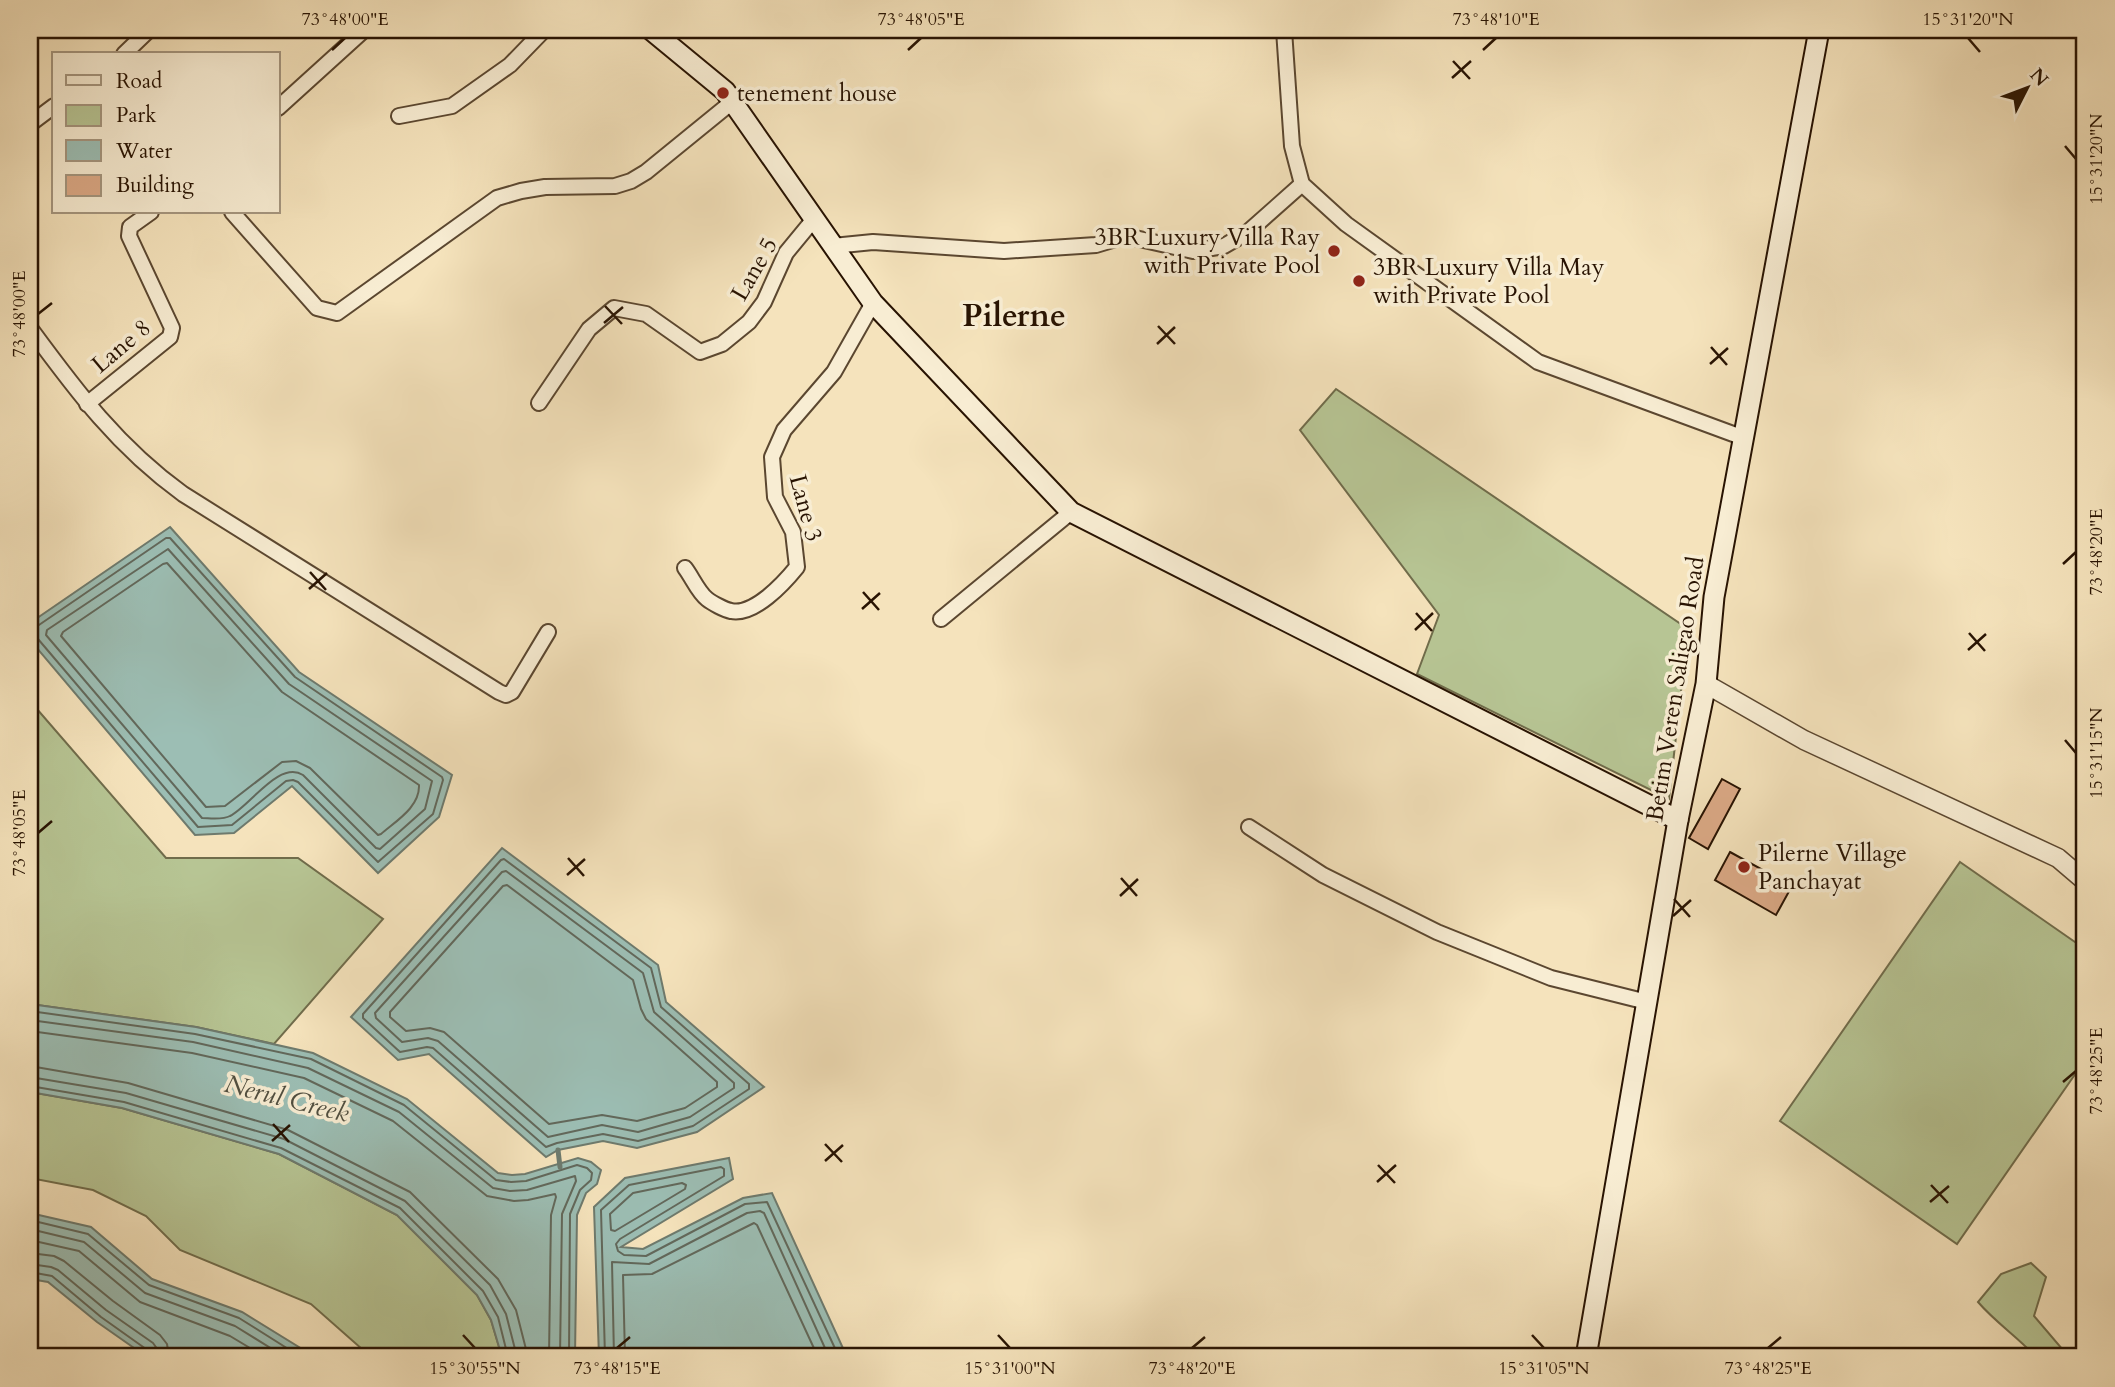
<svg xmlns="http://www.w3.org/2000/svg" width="2115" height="1387" viewBox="0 0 2115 1387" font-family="Cardo,serif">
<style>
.green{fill:#b7c594;stroke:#706c4b;stroke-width:2}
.water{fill:#9cbeb4;stroke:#6e7a6d;stroke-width:2}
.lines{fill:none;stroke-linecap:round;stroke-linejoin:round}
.shore{stroke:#62685b;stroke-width:2}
.stream{stroke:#6e7a6d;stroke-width:5}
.building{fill:#dcaa87;stroke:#281302;stroke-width:2}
.minor-casing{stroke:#5b4730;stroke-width:18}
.tertiary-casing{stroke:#5b4730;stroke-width:21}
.secondary-casing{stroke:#281302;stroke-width:23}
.minor{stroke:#f8edd3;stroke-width:14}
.tertiary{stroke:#f8edd3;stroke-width:18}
.secondary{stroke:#f8edd3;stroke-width:19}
.ticks{fill:none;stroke:#281302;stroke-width:2.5}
.poi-dot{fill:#8f2418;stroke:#f8edd3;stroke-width:2.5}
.labels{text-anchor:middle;stroke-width:7;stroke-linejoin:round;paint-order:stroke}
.poi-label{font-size:24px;fill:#281302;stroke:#f8edd3;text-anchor:start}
.street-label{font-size:24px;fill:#281302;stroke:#f8edd3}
.water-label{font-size:26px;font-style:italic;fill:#514f40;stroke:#f8edd3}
.district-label{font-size:32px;font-weight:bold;fill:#281302;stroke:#f8edd3}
.neatline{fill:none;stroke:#281302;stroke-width:2.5}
.ticks-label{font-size:18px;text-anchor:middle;fill:#281302}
</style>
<rect width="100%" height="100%" fill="#f5e3bc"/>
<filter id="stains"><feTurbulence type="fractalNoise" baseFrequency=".00286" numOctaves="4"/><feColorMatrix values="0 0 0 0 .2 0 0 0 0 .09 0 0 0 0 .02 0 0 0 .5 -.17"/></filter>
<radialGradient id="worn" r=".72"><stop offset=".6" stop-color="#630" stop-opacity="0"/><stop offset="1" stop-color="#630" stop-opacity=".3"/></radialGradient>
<!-- green -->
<g class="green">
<polygon points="1336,389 1688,629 1669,799 1417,674 1439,615 1300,430"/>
<polygon points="30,701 166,858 298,858 383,919 274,1044 196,1027 30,1004"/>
<polygon points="1960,862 2085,949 2085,1060 1957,1244 1780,1121"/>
<polygon points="30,1092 122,1108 279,1154 397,1215 477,1295 491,1320 502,1357 371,1357 311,1304 180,1250 146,1216 93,1190 30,1178"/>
<path d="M2031,1263L2046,1277L2034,1316L2069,1357H2036C2018,1337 1996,1323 1978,1302L2001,1274Z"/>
</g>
<!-- water -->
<g class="water">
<polygon points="170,527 299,672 452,775 439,817 378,873 292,786 234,833 195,835 30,640 30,623"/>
<polygon points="502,848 658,965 666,1002 764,1087 697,1132 637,1148 603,1141 558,1150 546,1157 429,1054 398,1060 351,1017"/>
<polygon points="30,1004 196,1027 313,1053 407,1099 498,1173 512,1175 525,1174 578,1158 591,1162 601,1170 597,1184 586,1193 577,1215 575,1357 502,1357 491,1320 477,1295 397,1215 279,1154 122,1108 30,1092"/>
<polygon points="729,1158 733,1179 621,1247 643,1249 743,1198 772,1193 847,1357 599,1357 594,1207 625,1178"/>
<polygon points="30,1213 91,1227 152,1279 242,1312 315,1357 147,1357 97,1322 48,1282 30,1279"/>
</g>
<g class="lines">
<!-- shore -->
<g class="shore">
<path d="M168,549L289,684L432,781L425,809L380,849L376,848L303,775C279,760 250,806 230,816C223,820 209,818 202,818L46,635L47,630Z"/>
<path d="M167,563L282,692L419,785C420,807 396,821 381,834L378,835L310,768L296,761L282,762L225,806L206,807L61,636L63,632L163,564Z"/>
<polyline points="30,628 36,627 166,538 170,538 295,677 442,777 443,780 433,814 378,862 298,782 293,780 286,781 232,825 198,827 38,639 30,637"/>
<polygon points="504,859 651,968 661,1007 749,1084 749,1089 693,1126 638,1141 603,1134 557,1143 546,1147 433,1048 427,1047 400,1052 363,1018 363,1014 501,860"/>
<polygon points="506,871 643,973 654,1012 734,1083 734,1088 690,1117 638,1132 602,1125 548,1137 438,1041 428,1038 402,1042 376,1018 375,1013 502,872"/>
<polygon points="507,885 633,980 641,1009 646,1019 717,1082 717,1087 685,1108 637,1121 602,1115 549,1124 444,1032 430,1028 406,1031 390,1017 390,1012 503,886"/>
<polyline points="30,1011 195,1034 311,1059 404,1105 496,1180 511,1182 526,1181 577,1165 587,1168 592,1173 591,1180 580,1190 570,1214 569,1357"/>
<polyline points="30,1020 193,1042 308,1068 399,1112 493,1188 510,1191 527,1190 575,1176 576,1181 562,1214 560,1357"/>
<polyline points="30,1031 192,1053 304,1078 393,1121 487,1196 514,1201 528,1200 555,1194 556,1197 551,1215 549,1357"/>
<polyline points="30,1066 128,1083 288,1130 410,1192 498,1279 516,1310 528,1357"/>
<polyline points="30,1077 126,1093 284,1139 405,1201 490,1285 506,1314 517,1357"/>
<polyline points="30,1086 124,1102 281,1148 400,1208 483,1291 498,1317 508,1357"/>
<polygon points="682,1183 686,1185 685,1189 615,1231 611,1230 610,1214 633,1193"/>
<polyline points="30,1220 88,1234 149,1285 239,1318 301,1357"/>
<polyline points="30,1229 84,1242 145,1293 235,1326 285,1357"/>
<polyline points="30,1240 79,1251 140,1302 230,1336 265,1357"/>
<polyline points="30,1253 54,1256 64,1261 113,1301 160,1335 167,1344 169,1357"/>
<polyline points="30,1264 51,1267 58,1270 106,1310 153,1343 158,1350 158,1357"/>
<polyline points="30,1272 52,1276 101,1317 146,1349 150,1357"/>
<polyline points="605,1357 601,1210 629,1185 721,1167 724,1169 724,1176 620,1239 616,1244 618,1251 624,1255 646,1256 745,1204 767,1202 839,1357"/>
<polyline points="614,1357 612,1262 649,1264 747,1213 760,1211 764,1213 829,1357"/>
<polyline points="625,1357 623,1275 652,1274 754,1223 757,1225 818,1357"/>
</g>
<!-- stream -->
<polyline class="stream" points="558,1150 560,1167"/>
</g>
<!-- building -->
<g class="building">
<polygon points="1722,779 1740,789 1708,849 1689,838"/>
<polygon points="1730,852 1792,886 1776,915 1715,880"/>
</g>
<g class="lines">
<defs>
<g id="minor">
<polyline points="1284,30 1292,146 1302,184 1346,224 1538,362 1744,438"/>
<polyline points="124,54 149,30"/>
<polyline points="278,108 364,30"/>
<polyline points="399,116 452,106 510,65 544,30"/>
<polyline points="30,124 54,106"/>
<polyline points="232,212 317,308 337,313 497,198 521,191 545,187 615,186 631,181 646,172 732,102"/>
<polyline points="833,246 873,242 1004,251 1096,245 1126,236 1193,251 1224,246 1248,232 1302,184"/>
<path d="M30,328C77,392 118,447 183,494L499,692L506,695L512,692L548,632"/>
<polyline points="539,403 589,329 614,308 646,314 700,352 722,344 749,322 764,302 786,253 814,219"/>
<polyline points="87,404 170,337 172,328 129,236 130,227 151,212"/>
<path d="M685,568C692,577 698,592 707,599C712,603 725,610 731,611C754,616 784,583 797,567L793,532L775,497L772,457L784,430L834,372L873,303"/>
<polyline points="941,619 1071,512"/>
<polyline points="1249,827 1323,875 1437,932 1551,978 1647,1002"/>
</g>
<polyline id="tertiary" points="1706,684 1804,740 2058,858 2085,881"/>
<g id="secondary">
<polyline points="651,30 725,91 873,303 1071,512 1678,820"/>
<polyline points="1586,1357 1678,820 1706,684 1714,597 1819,30"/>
</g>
</defs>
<!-- minor casing -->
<use href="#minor" class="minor-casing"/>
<!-- tertiary casing -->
<use href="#tertiary" class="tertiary-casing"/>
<!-- secondary casing -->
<use href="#secondary" class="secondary-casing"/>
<!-- minor -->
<use href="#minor" class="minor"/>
<!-- tertiary -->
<use href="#tertiary" class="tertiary"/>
<!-- secondary -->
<use href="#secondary" class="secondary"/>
</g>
<!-- ticks -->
<path class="ticks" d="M1968,38L1980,52M332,50L345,38M908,50L921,38M1483,50L1496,38M1453,61L1470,79M1452,78L1471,61M2065,146L2076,159M605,306L622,324M38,314L52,303M604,323L623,307M1158,326L1175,344M1157,344L1175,327M1711,347L1727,365M1710,364L1728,348M2063,564L2076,552M310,572L326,590M309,589L327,573M863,592L879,610M862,609L880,593M1416,613L1432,631M1415,630L1433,613M1969,633L1985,651M1968,650L1986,634M2065,740L2076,753M38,833L52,821M568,858L584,876M567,875L585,859M1121,878L1137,896M1120,896L1138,879M1674,899L1690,917M1673,916L1691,900M2063,1082L2076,1071M273,1124L289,1142M272,1141L290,1125M825,1144L842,1162M825,1161L843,1145M1378,1165L1395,1183M1377,1182L1396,1165M1931,1185L1948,1203M1930,1202L1949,1186M463,1335L475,1348M998,1335L1010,1348M1532,1335L1544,1348M617,1348L630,1337M1192,1348L1205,1337M1768,1348L1781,1337"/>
<!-- markers -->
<g class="poi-dot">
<circle cx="723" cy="93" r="7"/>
<circle cx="1334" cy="251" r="7"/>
<circle cx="1359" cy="281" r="7"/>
<circle cx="1744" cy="867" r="7"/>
</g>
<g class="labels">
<!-- poi labels -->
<g class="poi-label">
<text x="737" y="101">tenement house</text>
<text x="1320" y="245" text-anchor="end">3BR Luxury Villa Ray<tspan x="1320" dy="28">with Private Pool</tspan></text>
<text x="1373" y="275">3BR Luxury Villa May<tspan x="1373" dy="28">with Private Pool</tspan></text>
<text x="1758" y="861">Pilerne Village<tspan x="1758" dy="28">Panchayat</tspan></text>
</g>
<!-- street labels -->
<g class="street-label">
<text transform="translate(754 269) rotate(-60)" y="8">Lane 5</text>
<text transform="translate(121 346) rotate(-40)" y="8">Lane 8</text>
<text transform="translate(806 508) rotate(75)" y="8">Lane 3</text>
<text transform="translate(1675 689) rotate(-81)" y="8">Betim Veren Saligao Road</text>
</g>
<!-- water labels -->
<g class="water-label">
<text transform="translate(287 1098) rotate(14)" y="9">Nerul Creek</text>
</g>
<!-- district labels -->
<g class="district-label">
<text x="1014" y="326">Pilerne</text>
</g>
</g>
<!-- margin -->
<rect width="2115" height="1387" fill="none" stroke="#f5e3bc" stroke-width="77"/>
<!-- legend -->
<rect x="52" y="52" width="228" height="161" fill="#f8edd3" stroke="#a5967f" stroke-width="2"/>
<rect x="66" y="75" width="35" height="10" fill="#f8edd3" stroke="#a5967f" stroke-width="2"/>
<text x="116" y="88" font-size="21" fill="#281302">Road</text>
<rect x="66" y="105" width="35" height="21" fill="#b7c594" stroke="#a5967f" stroke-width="2"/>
<text x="116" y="122" font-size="21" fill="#281302">Park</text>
<rect x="66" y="140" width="35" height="21" fill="#9cbeb4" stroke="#a5967f" stroke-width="2"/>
<text x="116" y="158" font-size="21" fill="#281302">Water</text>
<rect x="66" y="175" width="35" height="21" fill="#dcaa87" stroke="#a5967f" stroke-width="2"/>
<text x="116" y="192" font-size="21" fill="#281302">Building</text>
<!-- north arrow -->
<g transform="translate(2027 88) rotate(48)" stroke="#f8edd3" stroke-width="5" paint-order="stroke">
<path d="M0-5L12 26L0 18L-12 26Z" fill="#281302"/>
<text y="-10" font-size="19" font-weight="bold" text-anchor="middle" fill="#281302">N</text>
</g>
<rect x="38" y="38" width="2038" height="1310" class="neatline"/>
<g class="ticks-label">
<text x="345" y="25">73°48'00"E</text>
<text x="921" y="25">73°48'05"E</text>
<text x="1496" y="25">73°48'10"E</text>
<text x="1968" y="25">15°31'20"N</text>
<text transform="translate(2096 159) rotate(-90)" y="6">15°31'20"N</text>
<text transform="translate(19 314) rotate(-90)" y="6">73°48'00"E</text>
<text transform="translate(2096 552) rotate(-90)" y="6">73°48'20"E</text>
<text transform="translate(2096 753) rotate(-90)" y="6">15°31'15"N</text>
<text transform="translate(19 833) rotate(-90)" y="6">73°48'05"E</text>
<text transform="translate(2096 1071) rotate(-90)" y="6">73°48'25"E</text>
<text x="475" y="1374">15°30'55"N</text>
<text x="617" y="1374">73°48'15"E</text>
<text x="1010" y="1374">15°31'00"N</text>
<text x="1192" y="1374">73°48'20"E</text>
<text x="1544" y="1374">15°31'05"N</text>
<text x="1768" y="1374">73°48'25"E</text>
</g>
<rect width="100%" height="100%" filter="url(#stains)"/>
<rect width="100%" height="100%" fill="url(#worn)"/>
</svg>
